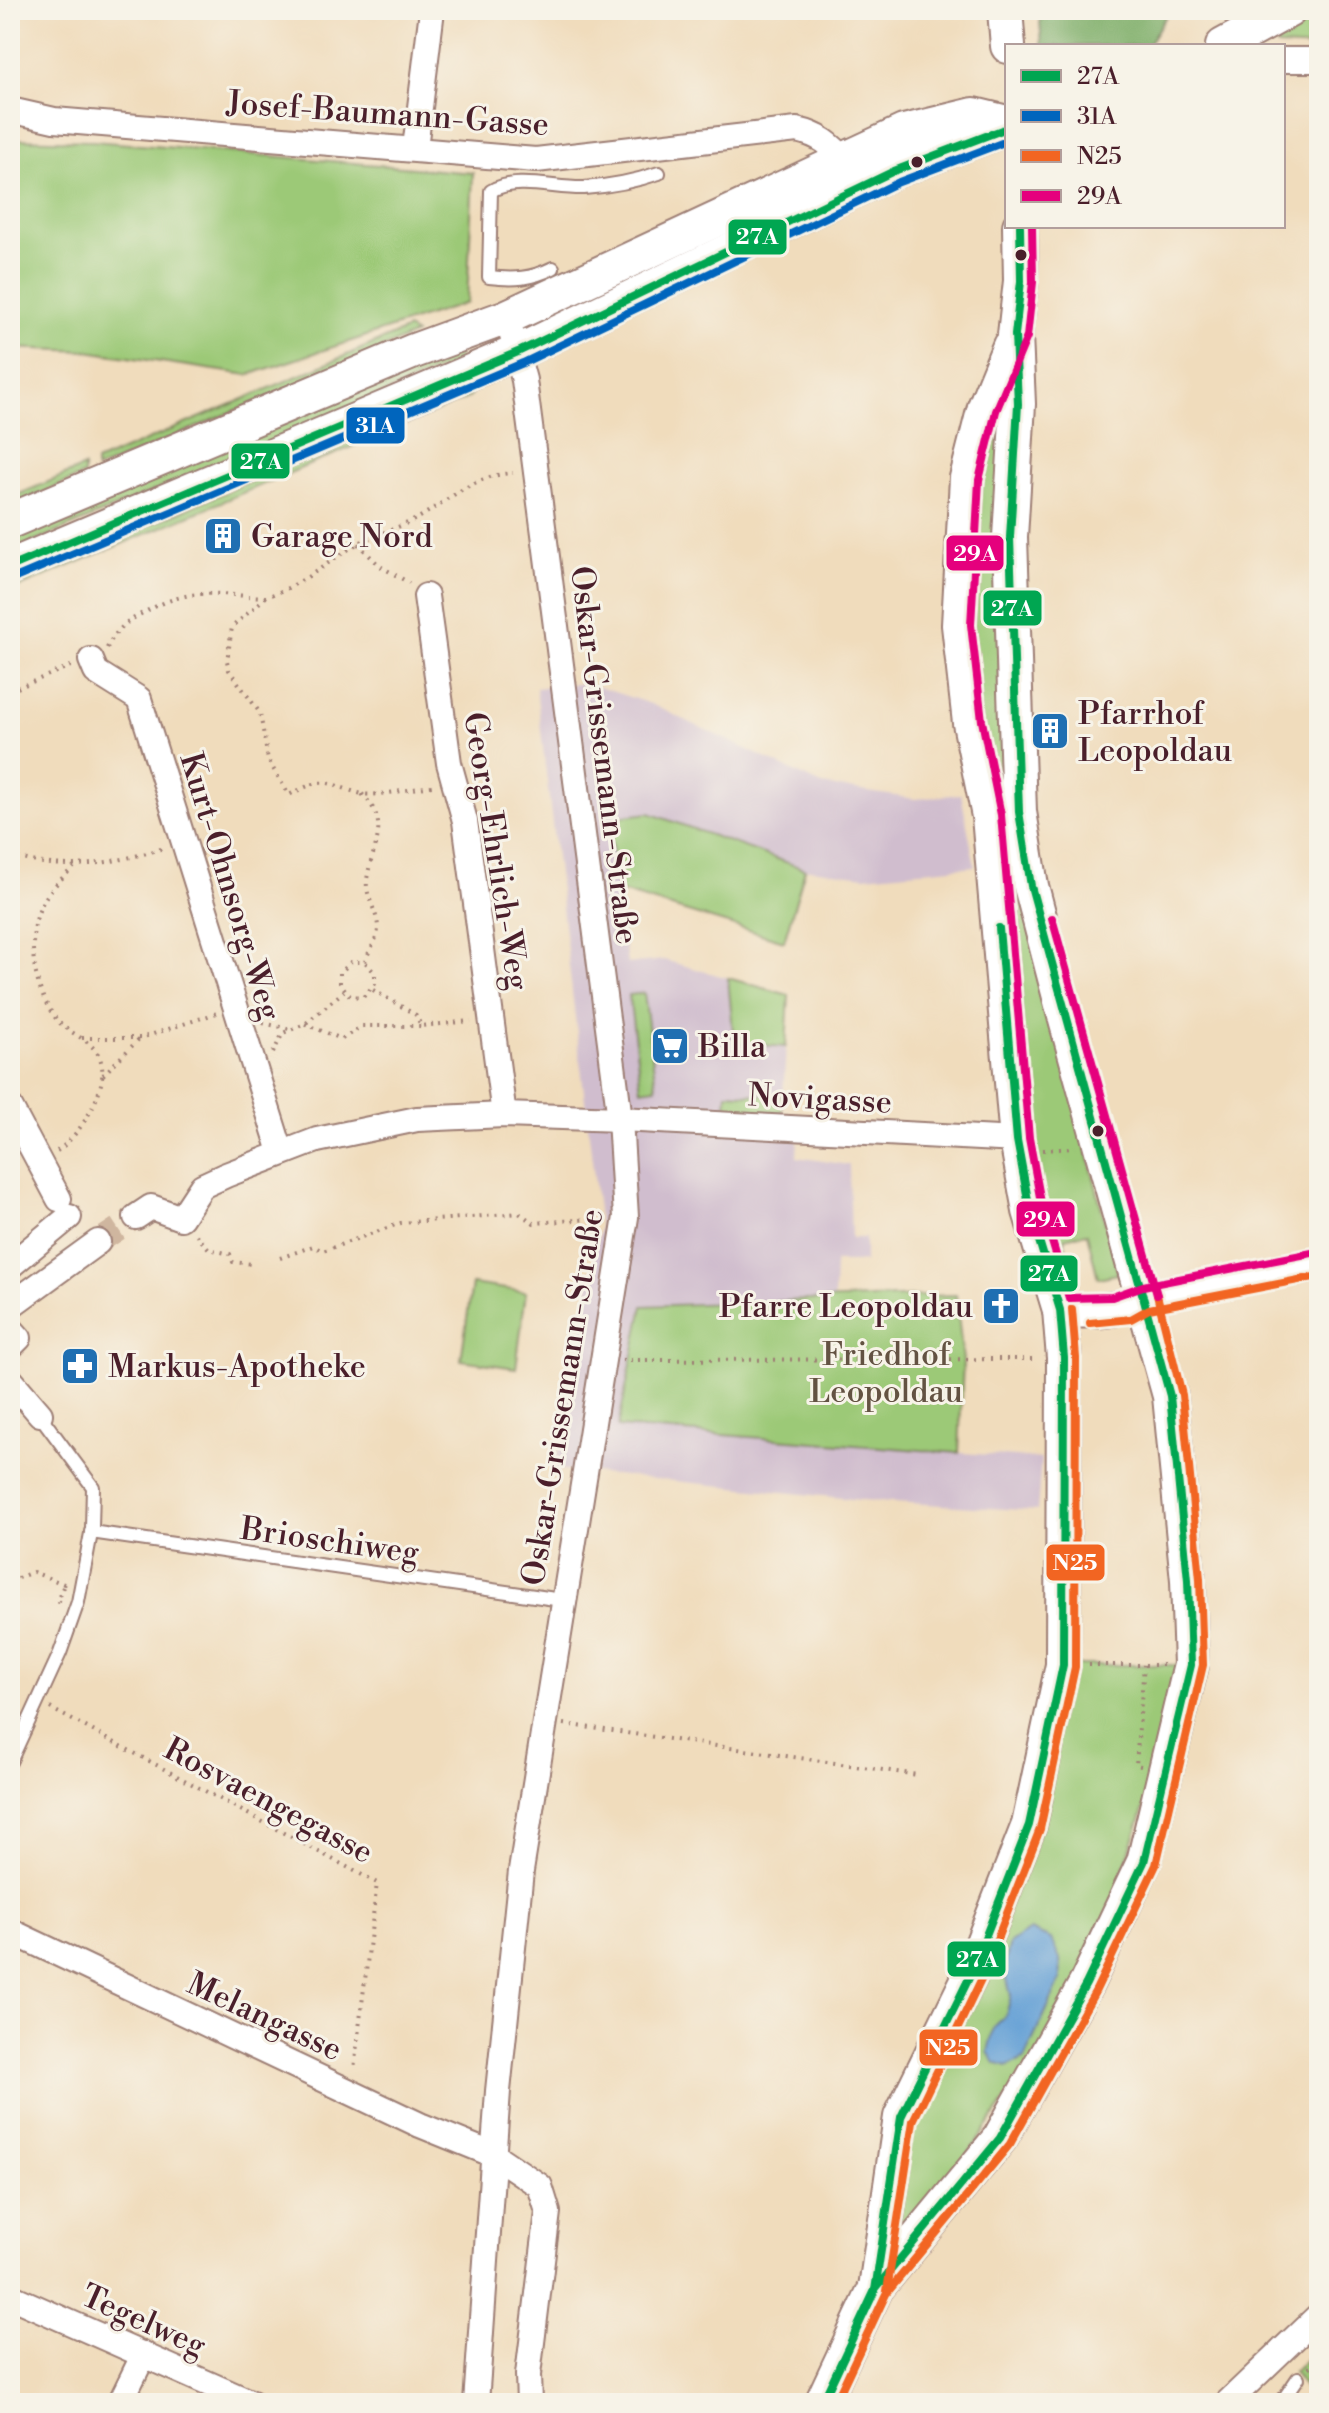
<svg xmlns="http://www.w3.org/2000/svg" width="1329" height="2413" viewBox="0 0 1329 2413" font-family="'Libre Bodoni',serif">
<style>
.industrial{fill:#d0bdce}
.green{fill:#9cc977;stroke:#737451;stroke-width:2}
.forest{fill:#7dad68;stroke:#64664a;stroke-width:2}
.water{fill:#66a1d6;stroke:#586080;stroke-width:2}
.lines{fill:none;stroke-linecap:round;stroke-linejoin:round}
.street-tunnel{stroke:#cfb69f;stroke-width:24;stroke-dasharray:24 12;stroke-linecap:butt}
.lane-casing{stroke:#9d7e74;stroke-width:16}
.street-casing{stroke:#9d7e74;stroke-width:28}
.secondary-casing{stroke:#9d7e74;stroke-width:38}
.path{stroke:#9d7e74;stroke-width:4;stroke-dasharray:2 6;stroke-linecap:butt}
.lane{stroke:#fff;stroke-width:12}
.street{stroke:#fff;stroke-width:24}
.secondary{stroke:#fff;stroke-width:34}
.bus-1-casing{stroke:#f7f3e8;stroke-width:14}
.bus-2-casing{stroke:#f7f3e8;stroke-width:14}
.bus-3-casing{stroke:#f7f3e8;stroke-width:14}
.bus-4-casing{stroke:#f7f3e8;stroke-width:14}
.bus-1{stroke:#00a651;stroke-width:8}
.bus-2{stroke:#0065bd;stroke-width:8}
.bus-3{stroke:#f26522;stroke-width:8}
.bus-4{stroke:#e5007d;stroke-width:8}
.bus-dot{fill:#4a1f2b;stroke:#f7f3e8;stroke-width:3}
.labels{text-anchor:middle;stroke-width:6;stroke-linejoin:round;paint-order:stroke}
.street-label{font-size:32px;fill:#4a1f2b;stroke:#f7f3e8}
.poi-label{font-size:32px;fill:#4a1f2b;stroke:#f7f3e8;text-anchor:start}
.park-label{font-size:32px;fill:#635242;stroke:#f7f3e8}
.line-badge{stroke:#f7f3e8;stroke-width:3}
.badge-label{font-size:22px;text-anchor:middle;font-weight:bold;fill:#fff}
</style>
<rect width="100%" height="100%" fill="#f7f3e8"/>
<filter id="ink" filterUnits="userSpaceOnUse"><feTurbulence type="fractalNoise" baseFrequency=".0125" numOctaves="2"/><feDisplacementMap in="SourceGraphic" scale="16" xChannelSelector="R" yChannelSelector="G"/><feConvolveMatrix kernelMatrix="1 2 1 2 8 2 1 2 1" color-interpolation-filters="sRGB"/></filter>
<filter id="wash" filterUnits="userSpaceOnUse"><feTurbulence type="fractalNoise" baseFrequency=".006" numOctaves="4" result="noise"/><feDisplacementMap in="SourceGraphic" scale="32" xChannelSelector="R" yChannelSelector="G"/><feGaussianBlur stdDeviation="1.8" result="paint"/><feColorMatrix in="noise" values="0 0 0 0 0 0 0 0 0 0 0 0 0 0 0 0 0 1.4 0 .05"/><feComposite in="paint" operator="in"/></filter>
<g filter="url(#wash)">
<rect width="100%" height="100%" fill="#f0dcbc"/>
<!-- industrial -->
<polygon class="industrial" points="586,683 651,704 822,785 915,799 961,794 975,866 865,876 795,867 608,818 627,964 664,960 789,995 782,1113 798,1138 797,1157 849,1165 851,1238 865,1238 865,1262 835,1262 834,1299 643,1306 618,1426 1041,1459 1037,1511 862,1500 555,1469 600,1227 536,688"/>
<!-- green -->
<g class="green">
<polygon points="1319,17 1319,48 1277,46 1277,42"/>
<polygon points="10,139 93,141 473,173 467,303 248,375 87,351 10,348"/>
<polygon points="408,329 415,334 96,470 96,462"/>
<polygon points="455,348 460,361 10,552 10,537"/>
<polygon points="473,387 470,397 10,591 10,584"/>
<polygon points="1003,402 1000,706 1086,1146 1118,1274 1098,1278 1087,1233 1064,1238 1073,1281 1066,1284 1038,1183 970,674 971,494"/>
<polygon points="84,467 84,475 10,506 10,498"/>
<polygon points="649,813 805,869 784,941 618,891 608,818"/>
<polygon points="728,978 789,995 786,1047 734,1043"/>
<polygon points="644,993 656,1087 641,1089 629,995"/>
<polygon points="727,1093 783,1096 782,1113 726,1110"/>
<polygon points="472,1284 526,1292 516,1368 461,1360"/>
<polygon points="956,1295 963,1361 959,1453 618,1427 643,1306"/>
<polygon points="1063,1665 1191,1665 1086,1984 876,2288 901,2117 970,1976"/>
<polygon points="1319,2346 1319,2403 1316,2403 1293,2372"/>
</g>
<!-- forest -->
<polygon class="forest" points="1039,10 1170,10 1147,46 1042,46"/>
<!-- water -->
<polygon class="water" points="1030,1930 1051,1939 1060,1959 1061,1979 1024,2059 1007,2067 995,2063 988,2052 994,2027 1006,2015 1011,1996 1004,1967 1010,1943"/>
</g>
<g filter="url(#ink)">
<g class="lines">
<!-- street-tunnel -->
<polyline class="street-tunnel" points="98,1242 136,1217"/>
<defs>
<g id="lane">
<path d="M553,268C531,279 514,280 489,277L491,191C516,176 555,189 584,188C610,186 633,182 659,173"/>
<polyline points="91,1532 562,1600"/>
<polyline points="10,1762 60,1653 78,1602 92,1528 93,1487 44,1421"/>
<polyline points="1281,2403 1298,2378"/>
</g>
<g id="street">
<polyline points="1283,60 1319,60"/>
<path d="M10,110L54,120L536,160L797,130C820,135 830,144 846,161"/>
<polyline points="415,148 432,10"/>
<polyline points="426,596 449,763 465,821 504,1115"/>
<polyline points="91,660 96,672 139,699 281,1152"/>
<polyline points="10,1107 59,1199"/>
<polyline points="136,1217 151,1207 181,1218 202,1186 226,1175 317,1140 417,1119 504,1115 620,1119 1017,1140"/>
<polyline points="10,1266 69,1217"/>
<polyline points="1145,1298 1319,1264"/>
<polyline points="10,1306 98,1242"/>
<polyline points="10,1328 19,1338 10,1347"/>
<polyline points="10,1379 40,1414"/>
<polyline points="10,1931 420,2125 494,2155 540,2186 548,2212 528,2375 529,2403"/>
<polyline points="10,2296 252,2403"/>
<polyline points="120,2403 144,2354"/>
<polyline points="476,2403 498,2091 521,1871 626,1217 620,1119 524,380 507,317"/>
<polyline points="1227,2403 1319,2315"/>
</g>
<g id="secondary">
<polyline points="1005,10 1008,46"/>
<polyline points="1223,46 1289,10"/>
<polyline points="10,521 414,351 507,317 904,132 974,115 1007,123"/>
<polyline points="10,567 518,352 894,171 1007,128"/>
<path d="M1060,1310C1090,1311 1118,1313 1145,1298"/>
<polyline points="876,2288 901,2117 970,1976 1029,1825 1063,1665 1064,1358 1060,1310 1030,1211 1017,1140 989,816 970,723 959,625 967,478 985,407 1010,346"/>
<polyline points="822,2403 876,2288 1000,2138 1086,1984 1144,1862 1191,1665 1188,1580 1170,1396 1066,1020 1031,886 1019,812 1010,537 1018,404 1015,335 1021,281 1020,226"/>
</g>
</defs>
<!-- lane casing -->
<use href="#lane" class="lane-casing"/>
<!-- street casing -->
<use href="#street" class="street-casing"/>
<!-- secondary casing -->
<use href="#secondary" class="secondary-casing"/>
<!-- path -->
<g class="path">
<polyline points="358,544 380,566 409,583"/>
<path d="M266,597L232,627L227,661L229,670L260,713L268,760L289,795C329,774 325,784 362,794C377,797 415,788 432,786"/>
<path d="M107,648C115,631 126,622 143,613C193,585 213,595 266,597C302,585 326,563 357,544C377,533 400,528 420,517C451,498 475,475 513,473"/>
<polyline points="10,691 73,665"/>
<path d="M362,794C393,825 371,847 367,880C365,897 378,912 378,928C378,940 368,951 365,962H351L340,973V983L350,996L363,997L375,984V973L365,962"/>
<path d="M10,855C64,873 111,864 164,848"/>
<polyline points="373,990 416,1015 421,1026 471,1021"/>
<polyline points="263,1023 289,1029"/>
<polyline points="305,1024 342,1039 362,1026 421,1026"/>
<polyline points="82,1038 141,1038 217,1013"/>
<polyline points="273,1053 283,1033 305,1024 344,991"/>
<polyline points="103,1075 139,1039"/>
<polyline points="1043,1150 1075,1148"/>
<path d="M57,1151C81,1135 117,1079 96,1051C86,1038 69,1033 58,1021C33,992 25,938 42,904C49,890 62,878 74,867"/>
<polyline points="196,1235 209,1249 230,1254 233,1262 253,1264"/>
<polyline points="280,1258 313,1246 323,1251 401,1223 519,1213 534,1223 604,1218"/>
<polyline points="622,1360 1037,1359"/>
<polyline points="10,1581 33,1572 64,1584 65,1582"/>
<polyline points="63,1587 57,1601 64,1604"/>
<polyline points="1089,1665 1164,1665"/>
<polyline points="50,1708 377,1883 354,2069"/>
<polyline points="564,1724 918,1775"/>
<polyline points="1141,1766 1136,1765 1144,1665"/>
<polyline points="1309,2368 1319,2359"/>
</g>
<!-- lane -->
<use href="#lane" class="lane"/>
<!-- street -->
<use href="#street" class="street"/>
<!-- secondary -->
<use href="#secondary" class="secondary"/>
<defs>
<g id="bus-1">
<polyline points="10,567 518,352 894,171 1007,128"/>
<polyline points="875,2290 901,2117 970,1976 1029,1825 1063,1665 1064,1358 1060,1310 1030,1211 1017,1140 999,928"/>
<polyline points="822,2403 876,2288 1000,2138 1086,1984 1144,1862 1191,1665 1188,1580 1170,1396 1031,886 1019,812 1010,537 1018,404 1015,335 1021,281 1020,226"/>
</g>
<polyline id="bus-2" points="15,578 523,363 899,182 1007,141"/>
<g id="bus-3">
<polyline points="1090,1323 1131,1319 1149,1309 1319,1276"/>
<polyline points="887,2291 913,2121 981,1980 1040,1829 1075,1667 1076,1358 1072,1309"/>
<polyline points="835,2403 886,2294 1010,2144 1096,1990 1156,1865 1203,1665 1200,1579 1182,1395 1157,1295"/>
</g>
<g id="bus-4">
<polyline points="1032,226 1033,282 1027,337 996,411 979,480 971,625 982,721 1001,815 1029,1138 1042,1208 1069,1298 1112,1297 1143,1286 1317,1252"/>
<polyline points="1052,918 1157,1295"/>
</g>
</defs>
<!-- bus-1 casing -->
<use href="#bus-1" class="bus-1-casing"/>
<!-- bus-2 casing -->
<use href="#bus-2" class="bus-2-casing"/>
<!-- bus-3 casing -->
<use href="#bus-3" class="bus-3-casing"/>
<!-- bus-4 casing -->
<use href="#bus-4" class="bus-4-casing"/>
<!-- bus-1 -->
<use href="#bus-1" class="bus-1"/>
<!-- bus-2 -->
<use href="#bus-2" class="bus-2"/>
<!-- bus-3 -->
<use href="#bus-3" class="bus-3"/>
<!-- bus-4 -->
<use href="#bus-4" class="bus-4"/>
</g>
</g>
<!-- icons -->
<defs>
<symbol id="building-square" viewBox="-11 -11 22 22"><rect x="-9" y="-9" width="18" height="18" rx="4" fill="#1f6fb2" stroke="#f7f3e8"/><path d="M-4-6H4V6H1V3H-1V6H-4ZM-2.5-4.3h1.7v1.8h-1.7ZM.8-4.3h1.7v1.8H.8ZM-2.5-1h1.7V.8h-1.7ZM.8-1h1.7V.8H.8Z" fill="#fff"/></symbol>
<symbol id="supermarket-square" viewBox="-11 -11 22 22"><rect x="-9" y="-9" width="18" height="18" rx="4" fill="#1f6fb2" stroke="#f7f3e8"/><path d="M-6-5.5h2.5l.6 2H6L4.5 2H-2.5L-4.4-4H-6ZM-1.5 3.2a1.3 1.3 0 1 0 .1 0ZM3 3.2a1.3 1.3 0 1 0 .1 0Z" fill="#fff"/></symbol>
<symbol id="church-square" viewBox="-11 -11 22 22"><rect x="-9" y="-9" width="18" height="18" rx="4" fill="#1f6fb2" stroke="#f7f3e8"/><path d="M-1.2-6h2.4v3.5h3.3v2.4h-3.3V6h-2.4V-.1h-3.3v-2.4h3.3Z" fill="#fff"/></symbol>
<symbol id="pharmacy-square" viewBox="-11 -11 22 22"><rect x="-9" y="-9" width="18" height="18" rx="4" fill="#1f6fb2" stroke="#f7f3e8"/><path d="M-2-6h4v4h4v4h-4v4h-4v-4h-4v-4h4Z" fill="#fff"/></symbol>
</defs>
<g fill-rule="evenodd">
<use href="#building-square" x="201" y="514" width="44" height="44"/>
<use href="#building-square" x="1028" y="709" width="44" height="44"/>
<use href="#supermarket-square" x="648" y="1024" width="44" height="44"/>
<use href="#church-square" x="979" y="1284" width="44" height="44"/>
<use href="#pharmacy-square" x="58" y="1344" width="44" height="44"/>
</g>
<!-- markers -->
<g class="bus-dot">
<circle cx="917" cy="162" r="7"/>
<circle cx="1021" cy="255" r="7"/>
<circle cx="1098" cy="1131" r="7"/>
</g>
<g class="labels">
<!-- street labels -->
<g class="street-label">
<text transform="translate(388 113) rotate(4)" y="11">Josef-Baumann-Gasse</text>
<text transform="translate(605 755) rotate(83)" y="11">Oskar-Grissemann-Straße</text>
<text transform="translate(497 851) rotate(81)" y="11">Georg-Ehrlich-Weg</text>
<text transform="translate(231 886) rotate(73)" y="11">Kurt-Ohnsorg-Weg</text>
<text transform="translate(820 1098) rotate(3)" y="11">Novigasse</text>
<text transform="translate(562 1397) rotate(-81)" y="11">Oskar-Grissemann-Straße</text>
<text transform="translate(330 1540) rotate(8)" y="11">Brioschiweg</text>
<text transform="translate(269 1800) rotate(28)" y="11">Rosvaengegasse</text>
<text transform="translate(265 2016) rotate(25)" y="11">Melangasse</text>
<text transform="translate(144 2320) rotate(24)" y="11">Tegelweg</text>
</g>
<!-- poi labels -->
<g class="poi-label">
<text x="251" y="547">Garage Nord</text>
<text x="1078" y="724">Pfarrhof<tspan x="1078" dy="37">Leopoldau</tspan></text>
<text x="698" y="1057">Billa</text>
<text x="973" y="1317" text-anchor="end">Pfarre Leopoldau</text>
<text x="108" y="1377">Markus-Apotheke</text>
</g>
<!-- park labels -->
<g class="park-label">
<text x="886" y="1365">Friedhof<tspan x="886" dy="37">Leopoldau</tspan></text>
</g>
</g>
<g class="line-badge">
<rect x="727" y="218" width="61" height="38" rx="8" fill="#00a651"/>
<rect x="345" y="406" width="61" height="39" rx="8" fill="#0065bd"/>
<rect x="230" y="442" width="61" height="38" rx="8" fill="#00a651"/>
<rect x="945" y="534" width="60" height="38" rx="8" fill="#e5007d"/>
<rect x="982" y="589" width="61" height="38" rx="8" fill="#00a651"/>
<rect x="1015" y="1200" width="61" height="38" rx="8" fill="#e5007d"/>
<rect x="1019" y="1254" width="60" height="39" rx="8" fill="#00a651"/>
<rect x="1045" y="1543" width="61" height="39" rx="8" fill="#f26522"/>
<rect x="946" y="1940" width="61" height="38" rx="8" fill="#00a651"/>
<rect x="918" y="2028" width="61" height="39" rx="8" fill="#f26522"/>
</g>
<g class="badge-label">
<text x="757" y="244">27A</text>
<text x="375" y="433">31A</text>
<text x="261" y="469">27A</text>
<text x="975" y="561">29A</text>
<text x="1012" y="616">27A</text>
<text x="1045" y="1227">29A</text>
<text x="1049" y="1281">27A</text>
<text x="1075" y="1570">N25</text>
<text x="977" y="1967">27A</text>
<text x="948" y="2055">N25</text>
</g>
<!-- margin -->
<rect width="1329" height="2413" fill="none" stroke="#f7f3e8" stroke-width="40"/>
<!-- legend -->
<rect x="1005" y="44" width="280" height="184" fill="#f7f3e8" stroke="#b29e9c" stroke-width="2"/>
<rect x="1021" y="70" width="40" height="12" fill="#00a651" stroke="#b29e9c" stroke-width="2"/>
<text x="1077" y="84" font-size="24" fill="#4a1f2b">27A</text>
<rect x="1021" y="110" width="40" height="12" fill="#0065bd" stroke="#b29e9c" stroke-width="2"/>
<text x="1077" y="124" font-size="24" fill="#4a1f2b">31A</text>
<rect x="1021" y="150" width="40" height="12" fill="#f26522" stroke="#b29e9c" stroke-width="2"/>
<text x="1077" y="164" font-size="24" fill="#4a1f2b">N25</text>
<rect x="1021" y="190" width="40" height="12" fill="#e5007d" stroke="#b29e9c" stroke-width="2"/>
<text x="1077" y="204" font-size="24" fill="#4a1f2b">29A</text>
</svg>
